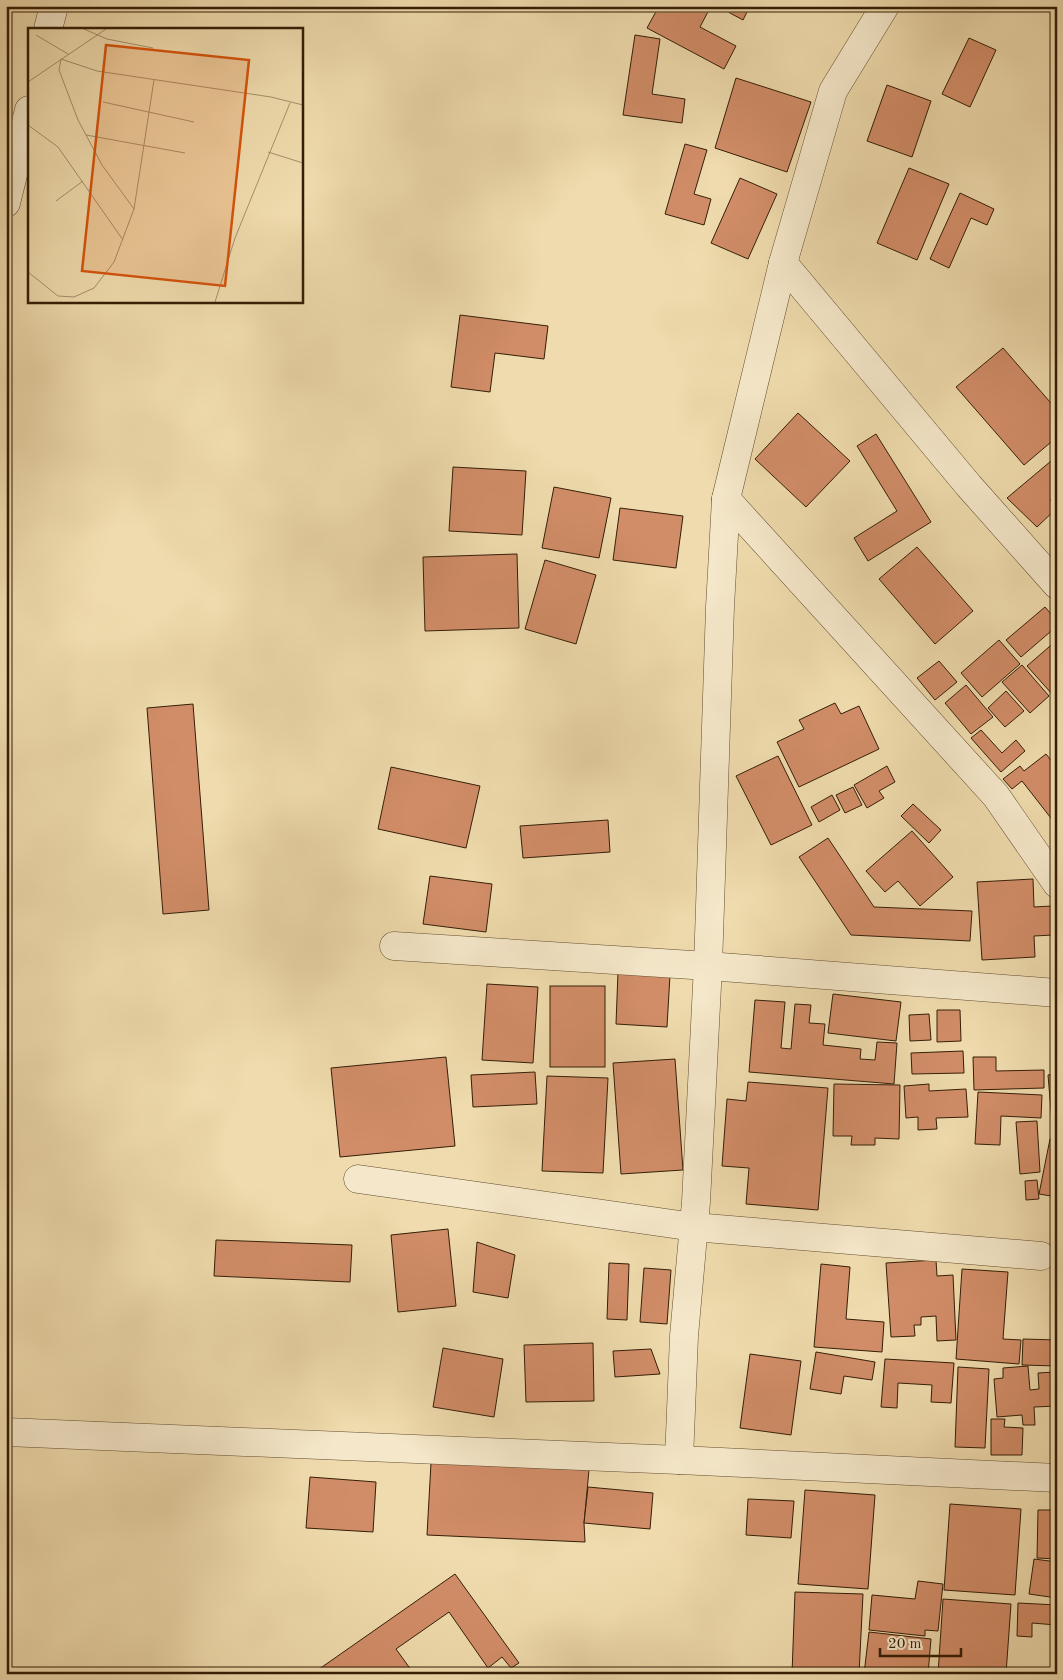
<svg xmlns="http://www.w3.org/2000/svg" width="1063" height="1680" viewBox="0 0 1063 1680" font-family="'Old Standard TT',serif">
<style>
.building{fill:#d18d68;stroke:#341e07}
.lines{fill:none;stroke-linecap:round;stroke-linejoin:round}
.minor-casing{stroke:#634d30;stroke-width:29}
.minor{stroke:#f5e8ca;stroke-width:28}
.inset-road{fill:none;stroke:#a48f6b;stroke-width:1}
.view{fill:#d6530c;fill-opacity:0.15;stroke:#d6530c;stroke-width:2.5}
.inset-edge{fill:none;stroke:#341e07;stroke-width:2.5}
</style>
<rect width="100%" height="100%" fill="#efdbad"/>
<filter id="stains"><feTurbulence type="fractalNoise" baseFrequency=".004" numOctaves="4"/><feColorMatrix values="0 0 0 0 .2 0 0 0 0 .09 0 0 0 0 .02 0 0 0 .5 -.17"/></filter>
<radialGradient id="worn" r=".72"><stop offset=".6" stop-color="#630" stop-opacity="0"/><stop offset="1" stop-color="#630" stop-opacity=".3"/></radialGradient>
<!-- building -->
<g class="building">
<polygon points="659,6 711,6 700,27 736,46 724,69 647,28"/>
<polygon points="717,6 750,6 743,20"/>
<polygon points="635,35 660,39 652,94 685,99 682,123 623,115"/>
<polygon points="969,38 996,50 970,107 942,94"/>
<polygon points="736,78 811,102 787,172 715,148"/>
<polygon points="887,85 931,101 912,157 867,141"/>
<polygon points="685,144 707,150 694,194 711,199 704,225 665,214"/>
<polygon points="909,168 949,184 917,260 877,243"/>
<polygon points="740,178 777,194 748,259 711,243"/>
<polygon points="960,193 994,209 987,225 971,218 949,268 930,259"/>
<polygon points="460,315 548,326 544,359 495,353 490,392 451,387"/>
<polygon points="1003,348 1057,410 1057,437 1024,465 956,387"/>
<polygon points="798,413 850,461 806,507 755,459"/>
<polygon points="876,434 931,522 868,561 854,538 897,511 857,446"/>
<polygon points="1057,456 1057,494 1050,500 1057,508 1037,527 1007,498"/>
<polygon points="453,467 526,471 522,535 449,531"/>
<polygon points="554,487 611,498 599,558 542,548"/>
<polygon points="620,508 683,516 676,568 613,560"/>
<polygon points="917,547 973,611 935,644 879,579"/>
<polygon points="517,554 519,628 425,631 423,557"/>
<polygon points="545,560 596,575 576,644 525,629"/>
<polygon points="1045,607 1057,621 1057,626 1021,657 1006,640"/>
<polygon points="999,640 1020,664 982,697 961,673"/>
<polygon points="1057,640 1057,690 1052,694 1027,666"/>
<polygon points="939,661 957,682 935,700 917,678"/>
<polygon points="1022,665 1049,696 1030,713 1002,682"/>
<polygon points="966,685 993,717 971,734 945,703"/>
<polygon points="1006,691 1024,711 1005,727 988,708"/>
<polygon points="835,703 841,714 859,706 879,749 799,787 777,742 804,729 799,720"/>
<polygon points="193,704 209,910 163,914 147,708"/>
<polygon points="981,730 1002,753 1016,740 1025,751 1001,772 971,738"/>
<polygon points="1057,747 1057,760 1051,752"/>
<polygon points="1046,754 1057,768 1057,820 1054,822 1022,781 1012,789 1003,779 1020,766 1024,771"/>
<polygon points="778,756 812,825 771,845 736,776"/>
<polygon points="887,766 895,782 879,791 884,798 867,808 854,785"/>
<polygon points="391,767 480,786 466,848 378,829"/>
<polygon points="853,787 862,805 845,813 836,795"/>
<polygon points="832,795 840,810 819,822 811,807"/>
<polygon points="913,804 941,830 929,843 901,816"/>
<polygon points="608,820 610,852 523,858 520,826"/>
<polygon points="912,831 953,877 920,906 898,881 885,892 866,871"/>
<polygon points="828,838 874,907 972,911 970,941 851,935 799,857"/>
<polygon points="430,876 492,884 486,932 423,924"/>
<polygon points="1033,879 1034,907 1052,906 1053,935 1034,936 1035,957 982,960 977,882"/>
<polygon points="618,972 670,975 667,1027 616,1024"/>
<polygon points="487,984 538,987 533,1063 482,1060"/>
<rect x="550" y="986" width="55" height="81"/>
<polygon points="833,994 901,1002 896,1041 828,1033"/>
<polygon points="755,1000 785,1002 781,1048 791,1049 795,1004 811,1005 809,1023 825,1024 823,1045 861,1049 860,1059 875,1060 877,1042 897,1043 894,1084 749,1072"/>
<polygon points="937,1010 960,1010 961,1041 937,1042"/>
<polygon points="929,1014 931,1040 910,1041 909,1015"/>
<polygon points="963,1051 964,1073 912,1074 911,1053"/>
<polygon points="1054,1056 1057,1056 1057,1134 1053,1134 1048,1075 1056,1074"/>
<polygon points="446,1057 455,1146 340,1157 331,1068"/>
<polygon points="973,1057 996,1057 996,1071 1044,1070 1044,1088 974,1090"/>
<polygon points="675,1059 683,1170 621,1174 613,1063"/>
<polygon points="535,1072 537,1104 473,1107 471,1075"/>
<polygon points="547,1076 608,1078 603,1173 542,1171"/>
<polygon points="748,1082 828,1088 818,1210 746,1204 749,1168 722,1166 727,1099 746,1101"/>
<polygon points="834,1084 900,1085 899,1139 875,1138 875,1145 851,1145 852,1136 833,1136"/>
<polygon points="929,1084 929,1091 966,1089 968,1117 936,1118 937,1129 918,1130 918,1117 906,1118 904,1086"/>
<polygon points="978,1092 1042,1095 1041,1118 1001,1116 1000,1145 975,1144"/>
<polygon points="1037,1121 1040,1172 1020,1174 1016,1122"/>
<polygon points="1050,1139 1057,1140 1057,1197 1039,1194"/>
<polygon points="1037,1180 1039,1199 1026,1200 1025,1181"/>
<polygon points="448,1229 456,1306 398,1312 391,1235"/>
<polygon points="216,1240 352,1245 350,1282 214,1276"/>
<polygon points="477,1242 515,1255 508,1298 473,1292"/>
<polygon points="936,1260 937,1276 953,1275 956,1340 937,1341 936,1316 921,1317 921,1325 914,1325 915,1336 891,1337 886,1263"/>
<polygon points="609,1263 629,1264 627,1320 607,1319"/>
<polygon points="821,1264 850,1267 846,1319 884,1322 882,1352 814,1347"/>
<polygon points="644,1268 671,1270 667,1324 640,1322"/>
<polygon points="962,1269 1008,1272 1003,1339 1021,1340 1019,1364 956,1359"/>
<polygon points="1023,1339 1057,1340 1057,1366 1022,1365"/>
<polygon points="593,1343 594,1401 526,1402 524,1345"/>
<polygon points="443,1348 503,1359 494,1417 433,1407"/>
<polygon points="651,1349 660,1374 615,1377 613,1351"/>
<polygon points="816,1352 875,1362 872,1380 844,1376 841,1394 810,1389"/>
<polygon points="750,1354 801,1361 791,1435 740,1428"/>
<polygon points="885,1359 954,1363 951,1403 931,1402 932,1385 898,1383 897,1408 881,1407"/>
<polygon points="1028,1366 1030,1390 1039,1389 1038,1373 1055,1372 1057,1406 1034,1407 1035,1425 1023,1425 1022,1415 997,1417 994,1379 1003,1378 1003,1368"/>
<polygon points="958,1367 989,1369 985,1448 955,1447"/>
<polygon points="991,1419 1005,1419 1004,1427 1023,1428 1022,1455 991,1455"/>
<polygon points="431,1463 589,1470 584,1523 585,1542 427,1535"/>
<polygon points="310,1477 376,1482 373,1532 306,1528"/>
<polygon points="588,1487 653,1493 650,1529 584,1523"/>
<polygon points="805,1490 875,1495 868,1589 798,1584"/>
<polygon points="748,1499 794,1501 791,1538 746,1535"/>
<polygon points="950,1504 1021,1509 1015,1595 944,1590"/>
<polygon points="1038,1510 1057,1510 1057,1559 1037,1558"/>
<polygon points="1034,1559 1057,1562 1057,1598 1029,1594"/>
<polygon points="455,1574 519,1663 511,1668 502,1657 488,1668 449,1612 396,1649 414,1674 378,1674 376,1671 373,1674 312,1674"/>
<polygon points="918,1581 943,1584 938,1631 925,1630 925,1636 869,1630 872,1595 915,1599"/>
<polygon points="795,1592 863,1594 859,1674 792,1674"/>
<polygon points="943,1599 1011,1604 1006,1674 938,1674"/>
<polygon points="1018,1603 1057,1605 1057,1646 1055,1646 1056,1625 1032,1623 1032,1637 1017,1636"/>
<polygon points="869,1632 931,1639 928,1674 864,1674"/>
</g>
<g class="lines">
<defs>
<g id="minor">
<polyline points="48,29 54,6"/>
<polyline points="6,203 29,110"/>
<polyline points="783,263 969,486 1057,585"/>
<polyline points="726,499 996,796 1057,884"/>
<polyline points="394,946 708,966 1057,993"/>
<polyline points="358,1179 694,1227 1041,1256"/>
<polyline points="6,1432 679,1460 1057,1478"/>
<polyline points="679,1460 684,1336 696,1202 708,966 720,607 726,499 783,263 833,91 885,6"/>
</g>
</defs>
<!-- minor casing -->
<use href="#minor" class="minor-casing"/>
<!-- minor -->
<use href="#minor" class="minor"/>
</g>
<!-- overview -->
<g transform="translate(28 28)">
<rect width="275" height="275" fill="#efdbad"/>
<path class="inset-road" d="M56,1L79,11L125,20M8,7L40,26M0,54L78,1M75,74L166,94M0,97L30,119L95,212M58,107L157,125M240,124L275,135M28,173L55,153M106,181L74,137L50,92L31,42L33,31L69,43L243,69L275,77M0,244L30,268L46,269L66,260L86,234L106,181L126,52M187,274L207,210L262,75"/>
<path class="view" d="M78,17L221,32L197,258L54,243Z"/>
<rect width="275" height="275" class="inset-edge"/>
</g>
<!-- margin -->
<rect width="1063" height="1680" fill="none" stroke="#efdbad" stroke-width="25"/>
<rect x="8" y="8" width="1048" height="1665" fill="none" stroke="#341e07" stroke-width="2.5"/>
<rect x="12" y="12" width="1038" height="1655" fill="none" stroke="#341e07"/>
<!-- scale -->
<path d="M880 1648v8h81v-8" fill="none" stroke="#341e07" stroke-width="2.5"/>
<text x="888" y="1648" font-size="15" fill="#341e07" stroke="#f5e8ca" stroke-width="4" paint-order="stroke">20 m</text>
<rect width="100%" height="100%" filter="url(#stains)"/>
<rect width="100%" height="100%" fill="url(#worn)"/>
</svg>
